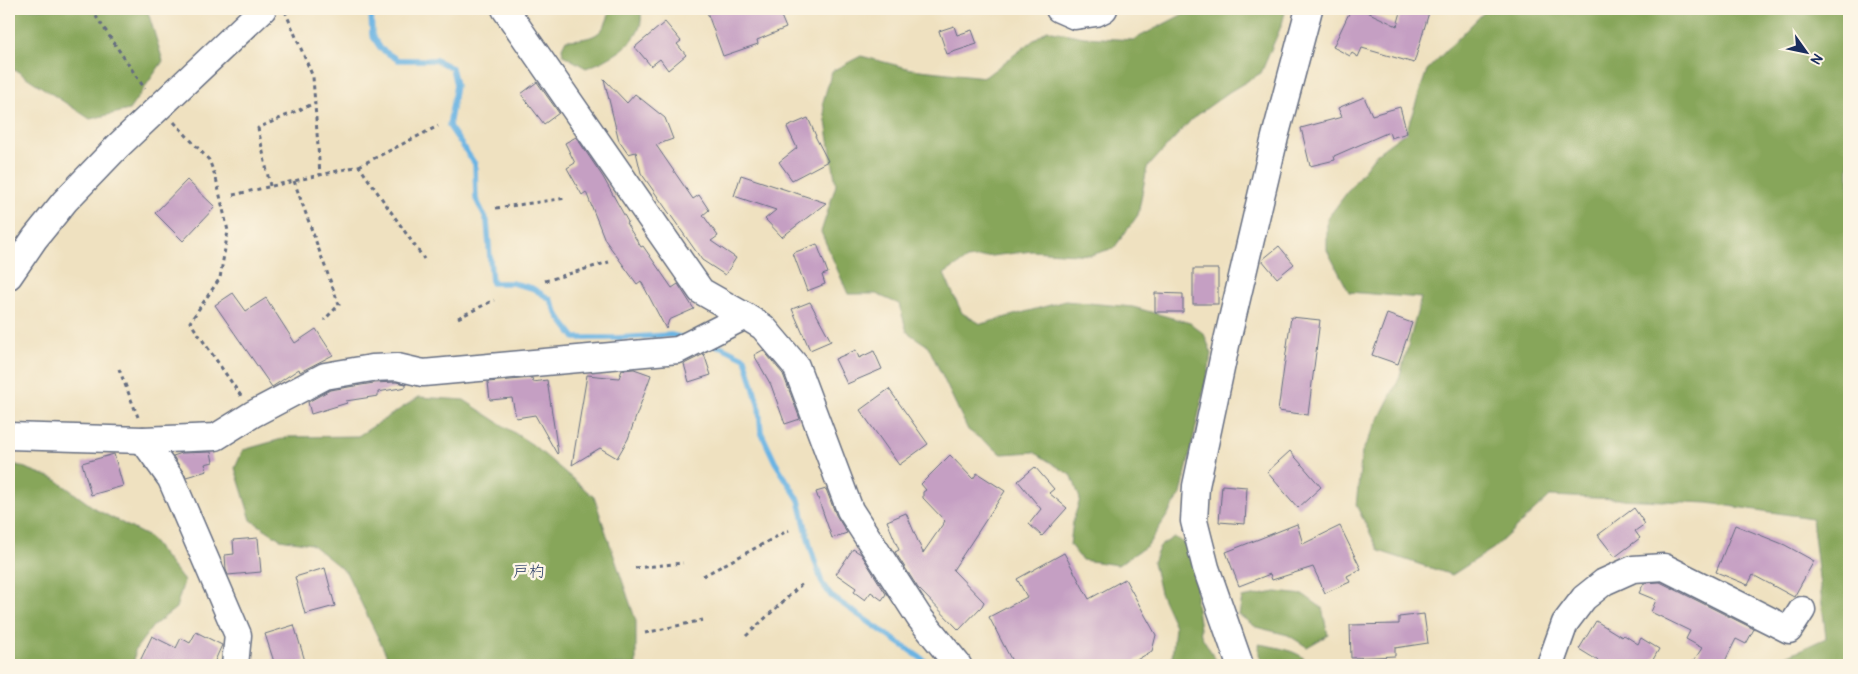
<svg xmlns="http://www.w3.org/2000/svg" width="1858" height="674" viewBox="0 0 1858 674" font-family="Pangolin,'Klee One',sans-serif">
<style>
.forest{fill:#87a65a;stroke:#516a5c}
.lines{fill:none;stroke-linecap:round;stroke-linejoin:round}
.stream{stroke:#6ab4e3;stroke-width:5.5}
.building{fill:#c59fc3}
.minor-casing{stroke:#656d80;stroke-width:29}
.path{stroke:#656d80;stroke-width:3;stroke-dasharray:4 4;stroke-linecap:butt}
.minor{stroke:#fff;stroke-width:26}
.labels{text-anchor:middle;stroke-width:5;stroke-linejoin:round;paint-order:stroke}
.quarter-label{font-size:16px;fill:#1b2f5e;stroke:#fcf5e5}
</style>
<rect width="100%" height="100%" fill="#fcf5e5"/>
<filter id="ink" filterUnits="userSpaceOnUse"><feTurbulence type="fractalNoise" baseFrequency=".02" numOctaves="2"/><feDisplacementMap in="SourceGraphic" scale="10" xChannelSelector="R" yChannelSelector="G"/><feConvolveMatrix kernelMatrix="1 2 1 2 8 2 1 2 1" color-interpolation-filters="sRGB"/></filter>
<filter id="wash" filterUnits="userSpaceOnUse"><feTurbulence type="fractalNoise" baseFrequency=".0096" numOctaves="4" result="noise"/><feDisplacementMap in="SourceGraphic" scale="20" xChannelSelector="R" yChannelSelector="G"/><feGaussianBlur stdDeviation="1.12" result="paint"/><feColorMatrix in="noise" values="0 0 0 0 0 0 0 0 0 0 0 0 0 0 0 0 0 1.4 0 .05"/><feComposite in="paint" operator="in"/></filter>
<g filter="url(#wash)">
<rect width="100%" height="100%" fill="#efe1c0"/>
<!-- forest -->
<g class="forest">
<polygon points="9,9 147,9 163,61 129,110 90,119 17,71 9,69"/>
<path d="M607,9H640C649,40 609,60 586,68L563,55L562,48L566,40C592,39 604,37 610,10Z"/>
<polygon points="1193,9 1286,9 1282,24 1261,73 1229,92 1192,119 1147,168 1138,215 1114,248 1091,255 1032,251 967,259 944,274 962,313 981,324 1065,301 1133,307 1190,323 1204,334 1212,354 1181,494 1148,545 1118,565 1082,560 1070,545 1073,521 1080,499 1072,476 1034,452 1002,454 968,430 928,346 907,332 899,304 876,294 848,294 821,232 836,185 823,102 832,71 861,56 911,69 985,77 1047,30 1084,37 1133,40"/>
<polygon points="1487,9 1849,9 1849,665 1771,665 1773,662 1826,638 1812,518 1708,503 1550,496 1494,548 1452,575 1379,551 1356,505 1362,452 1399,379 1421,298 1349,292 1327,250 1327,219 1376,154 1406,132 1427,70"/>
<polygon points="419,397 464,400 533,445 594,497 636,621 636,665 387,665 386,654 346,572 311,544 280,539 251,520 235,468 243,450 289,437 358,436"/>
<polygon points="9,462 55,479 97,510 149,537 184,581 176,608 153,626 135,650 134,665 9,665"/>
<polygon points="1174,537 1188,545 1198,569 1196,602 1201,635 1219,665 1174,665 1172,659 1175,626 1160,593 1153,562 1160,546"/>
<polygon points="1276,592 1304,595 1322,608 1328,635 1307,647 1288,635 1256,627 1239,615 1242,598"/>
<path d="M1259,644C1274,647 1302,650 1309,665H1263L1259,654Z"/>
</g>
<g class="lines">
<!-- stream -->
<g class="stream">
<polyline points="371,9 372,35 381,49 398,60 436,60 452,68 456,85 449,126 475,164 476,199 487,221 492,283 512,283 532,288 550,299 559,317 575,338 615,338 671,335 683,338"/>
<polyline points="709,344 722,347 745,358 759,407 761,432 775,462 799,500 810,546 822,583 831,596 931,665"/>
</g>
</g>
<g id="blocks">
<!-- building -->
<g class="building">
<polygon points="706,9 778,9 786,28 757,40 758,44 723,56"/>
<polygon points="1351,9 1361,9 1397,26 1401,12 1406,13 1407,9 1430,9 1414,63 1362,48 1358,57 1352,53 1350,56 1333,47"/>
<polygon points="665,22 681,41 677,44 686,55 668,70 660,59 651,66 635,47"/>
<polygon points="954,26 957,35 972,30 977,44 947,54 939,31"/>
<polygon points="604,79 627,103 635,94 665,118 673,139 656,145 693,199 699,195 709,210 703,215 718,236 711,241 736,258 725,275 702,260 641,173 636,152 628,154 619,141"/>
<polygon points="537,82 559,113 544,124 521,94"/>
<polygon points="1364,97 1372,115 1400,107 1407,133 1391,138 1389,132 1334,156 1335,160 1310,166 1301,128 1342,117 1338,108"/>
<polygon points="808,118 816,136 815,136 828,161 792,180 779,162 797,148 787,127"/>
<polygon points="576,137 603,177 628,222 626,223 641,247 643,246 672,288 678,284 694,309 669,320 666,329 641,281 637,284 605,240 586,192 582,195 567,168 575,163 565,143"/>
<polygon points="741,175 826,203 782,237 765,219 776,210 734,196"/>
<polygon points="187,180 215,207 183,241 155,213"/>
<polygon points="817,244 828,273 822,275 825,284 807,291 793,253"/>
<polygon points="1279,246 1294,264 1277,278 1262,260"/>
<rect x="1193" y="269" width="25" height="35"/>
<polygon points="233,293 246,311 266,298 295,343 316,329 333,355 300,372 299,369 272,387 215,305"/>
<polygon points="1155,293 1183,294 1183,312 1155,312"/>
<polygon points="810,302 831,341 810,350 792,309"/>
<polygon points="1387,314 1412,323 1398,364 1372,355"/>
<polygon points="1291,317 1320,320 1308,415 1278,411"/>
<polygon points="763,350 783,374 800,419 785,424 771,385 754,355"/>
<polygon points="856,350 859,358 874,351 882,369 847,384 835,359"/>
<polygon points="704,354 711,375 689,382 684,364"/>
<polygon points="634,369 651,375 628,439 617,458 600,448 572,465 587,375 619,378 622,370"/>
<polygon points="532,378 533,382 547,380 558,453 557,454 535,415 516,418 512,398 490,400 488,382"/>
<polygon points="396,382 406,384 406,387 378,392 378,396 346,401 347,403 311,414 308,402 330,390 374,383"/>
<polygon points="889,389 928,444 899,465 860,410"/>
<polygon points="1290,451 1321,487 1298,508 1267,472"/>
<polygon points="211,452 213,462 205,464 207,471 186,477 173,456 182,453"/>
<polygon points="114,454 123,486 91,495 82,463"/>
<polygon points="950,455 973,479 977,473 1005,491 953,570 984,602 982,606 959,630 918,588 895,552 899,550 887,521 906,513 923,553 945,521 923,498 923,492 926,490 921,484"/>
<polygon points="1035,467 1054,489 1049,493 1067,508 1042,536 1029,524 1041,509 1018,481"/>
<polygon points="1222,485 1247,487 1245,524 1219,522"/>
<polygon points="826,489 836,515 847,533 832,538 816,492"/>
<polygon points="1634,508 1645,524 1635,531 1640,538 1615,557 1598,535"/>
<polygon points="1297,524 1303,544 1340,526 1361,569 1347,576 1350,582 1325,593 1313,567 1272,580 1270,574 1239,586 1226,552"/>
<polygon points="1735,525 1785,545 1814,561 1794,597 1753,575 1748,585 1716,572"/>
<polygon points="258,538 261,572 228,575 226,570 225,555 234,554 233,540"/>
<polygon points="853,549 861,554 886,594 882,600 871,592 865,600 854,592 856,588 836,574"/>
<polygon points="1064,553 1089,599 1125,579 1156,635 1152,651 1128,665 1014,665 989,617 1027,597 1017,579"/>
<polygon points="325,568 335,606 305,614 295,577"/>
<polygon points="1660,582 1754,629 1746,644 1736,639 1723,665 1691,665 1702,648 1686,639 1690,631 1651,612 1656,600 1639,593 1644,583"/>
<polygon points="1424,614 1428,643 1395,648 1395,656 1351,658 1350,625 1399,624 1399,617"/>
<polygon points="1596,621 1622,637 1624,635 1638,644 1641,638 1659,649 1650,665 1605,665 1579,649"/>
<polygon points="294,625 305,661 292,665 275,665 265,634"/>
<polygon points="196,632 222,645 213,665 150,665 140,661 152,636 176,648 181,638 190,643"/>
</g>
</g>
</g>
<g filter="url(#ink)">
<use href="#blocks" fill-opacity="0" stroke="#656d80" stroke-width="1"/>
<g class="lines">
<defs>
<g id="minor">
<polyline points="505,9 701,291 745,316"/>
<polyline points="1059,9 1075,16 1096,13 1104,9"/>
<polyline points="9,276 35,238 65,201 118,146 263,9"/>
<polyline points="9,436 143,440 216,437 253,414 325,376 372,368 397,367 423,373 678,350 745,316 763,327 796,366 850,510 919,617 958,665"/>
<polyline points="143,440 171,479 238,635 235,665"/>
<polyline points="1240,665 1206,568 1194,521 1196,486 1226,345 1275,137 1309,9"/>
<polyline points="1550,665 1565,623 1584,598 1604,582 1633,569 1664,567 1789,630 1802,610"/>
</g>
</defs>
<!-- minor casing -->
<use href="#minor" class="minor-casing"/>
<!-- path -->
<g class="path">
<polyline points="91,9 145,89"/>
<polyline points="285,11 313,77 320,175"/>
<polyline points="174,122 209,160 216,178 228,231 220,278 190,322 241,396"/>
<polyline points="359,166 438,126"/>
<polyline points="294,181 339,305 324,320"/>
<polyline points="270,186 258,128 315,103"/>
<polyline points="233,195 359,166 424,259"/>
<polyline points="496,208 567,198"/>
<polyline points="545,281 609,262"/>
<polyline points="458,318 494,300"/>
<polyline points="119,369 138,417"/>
<polyline points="635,568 683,563"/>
<polyline points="703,576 789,530"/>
<polyline points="645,633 703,620"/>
<polyline points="746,636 803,583"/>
</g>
<!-- minor -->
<use href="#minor" class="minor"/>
</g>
</g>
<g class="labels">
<!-- quarter labels -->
<g class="quarter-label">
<text x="529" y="577">戸杓</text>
</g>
</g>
<!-- margin -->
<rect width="1858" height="674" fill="none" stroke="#fcf5e5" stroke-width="30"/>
<!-- north arrow -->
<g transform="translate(1806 52) rotate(123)" stroke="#fcf5e5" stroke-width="4" paint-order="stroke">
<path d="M0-4L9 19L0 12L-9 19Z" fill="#1b2f5e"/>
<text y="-8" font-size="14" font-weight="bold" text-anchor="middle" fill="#1b2f5e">N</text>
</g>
</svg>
